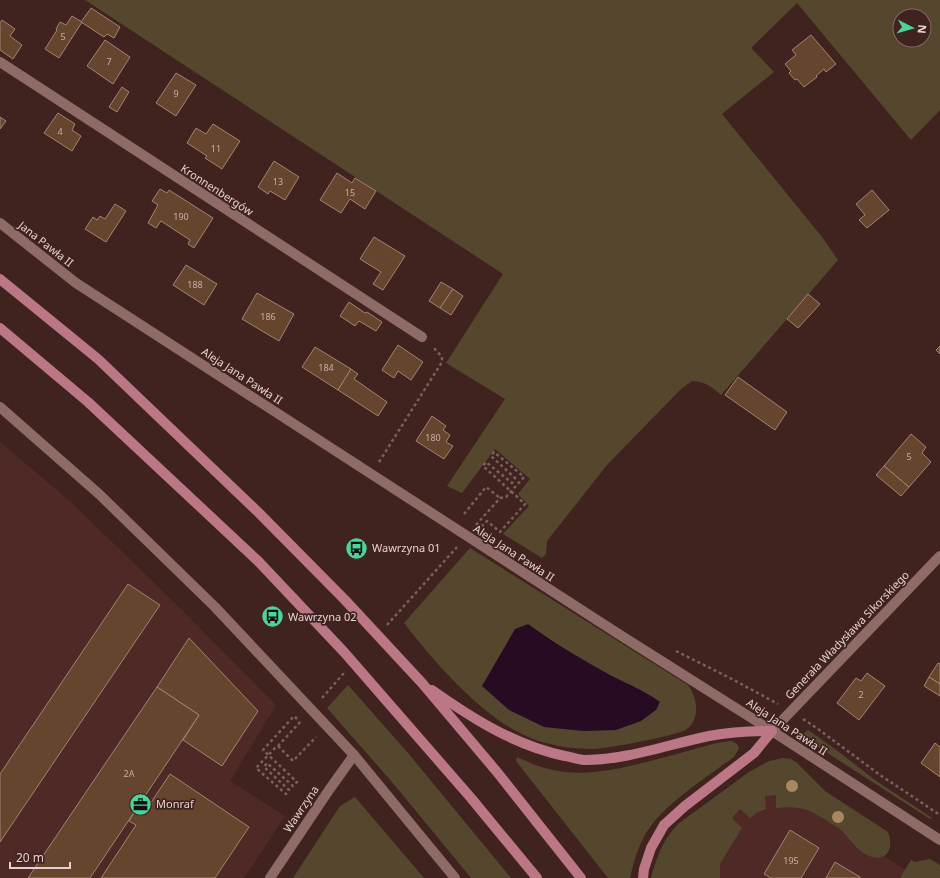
<svg xmlns="http://www.w3.org/2000/svg" width="940" height="878" viewBox="0 0 940 878" font-family="'Noto Sans',sans-serif">
<style>
.built{fill:#4e2925}
.green{fill:#55472e;fill-rule:evenodd}
.water{fill:#260b22}
.building{fill:#66452e;stroke:#a28471}
.lines{fill:none;stroke-linecap:round;stroke-linejoin:round}
.path{stroke:#7a605c;stroke-width:2.5;stroke-dasharray:3 3;stroke-linecap:butt}
.minor{stroke:#8e6b66;stroke-width:10}
.major{stroke:#bc7786;stroke-width:10}
.tree{fill:#a88864}
.labels{text-anchor:middle;stroke-width:3.5;stroke-linejoin:round;paint-order:stroke}
.number-label{font-size:9px;fill:#c5aea6}
.street-label{font-size:11px;fill:#e5d1ce;stroke:#40231f}
.poi-label{font-size:11px;fill:#e5d1ce;stroke:#40231f;text-anchor:start}
</style>
<rect width="100%" height="100%" fill="#40231f"/>
<!-- built -->
<g class="built">
<polygon points="0,442 71,502 179,607 276,705 230,781 285,816 244,878 0,878"/>
<polygon points="768,781 918,878 686,878 707,835"/>
</g>
<!-- green -->
<g class="green">
<path d="M85,0H940V110L911,140L797,3L751,48L774,72L722,114L822,237L838,260L721,395C711,386 706,382 692,381L681,389L607,465L547,541L546,554L542,558L503,534L529,506L518,494L530,479L495,449L462,493L447,486L505,399L446,363L503,274ZM900,16H924V40H900Z"/>
<path d="M470,548L688,685C697,698 701,717 687,729C681,735 601,750 590,749C573,749 555,746 539,741C489,726 435,663 404,623Z"/>
<polygon points="348,685 408,753 511,878 471,878 392,782 327,708"/>
<polygon points="808,730 835,749 875,780 932,818 930,819 801,736"/>
<path d="M732,741L737,744L739,748L734,757C707,777 669,801 650,827C639,842 634,861 630,878H608L516,761L517,757C530,763 544,769 558,771C598,778 645,762 684,752C699,748 716,742 732,741Z"/>
<path d="M783,758L791,759L796,762L825,791L888,832C894,847 888,863 869,856C857,851 850,839 842,831C837,826 831,824 826,820C806,808 800,806 776,808V795L765,796L766,809L756,813L750,818L740,809L732,818L742,828L720,864V878H651C657,857 662,841 678,824L749,772L769,761Z"/>
<polygon points="355,797 424,878 293,878 340,806"/>
<polygon points="930,859 940,865 940,878 900,878 911,860 915,862"/>
</g>
<!-- water -->
<path class="water" d="M528,624C555,644 583,660 612,676C628,684 645,691 660,702L656,710L641,721L616,730L583,731L544,727L509,710L482,686L515,629Z"/>
<!-- building -->
<g class="building">
<polygon points="91,8 120,27 114,38 107,34 104,37 81,22"/>
<polygon points="72,16 82,22 59,58 45,49 57,30 56,29 60,22 66,25"/>
<polygon points="2,20 15,29 10,36 22,45 13,59 0,50 0,23"/>
<polygon points="811,35 836,64 826,72 824,69 816,76 817,77 804,87 797,79 795,80 789,73 791,71 785,64 796,55 792,50"/>
<polygon points="105,40 130,57 113,84 87,66"/>
<polygon points="176,73 196,85 176,116 156,103"/>
<polygon points="122,87 129,92 117,112 109,107"/>
<polygon points="58,113 75,124 72,130 81,136 72,151 44,133"/>
<polygon points="0,117 6,121 0,129"/>
<polygon points="213,124 240,141 222,169 205,158 207,156 187,143 196,128 206,134"/>
<polygon points="274,161 299,177 285,200 270,191 268,194 258,187"/>
<polygon points="337,173 352,183 355,178 376,191 365,209 350,199 341,213 320,200"/>
<polygon points="160,189 167,193 169,190 213,218 194,248 188,244 190,240 161,221 156,228 148,223 158,205 152,201"/>
<polygon points="872,190 889,210 867,228 859,220 865,215 856,204"/>
<polygon points="115,204 126,211 106,242 85,229 93,217 97,220 100,216 105,219"/>
<polygon points="374,237 405,256 383,290 373,284 381,272 360,259"/>
<polygon points="186,265 217,284 204,305 173,285"/>
<polygon points="441,282 453,289 440,308 429,301"/>
<polygon points="453,289 463,296 451,315 440,308"/>
<polygon points="257,293 294,314 279,341 242,319"/>
<polygon points="808,294 820,304 798,328 787,319"/>
<polygon points="349,302 365,313 367,312 382,322 376,331 359,321 355,326 340,316"/>
<polygon points="398,345 423,362 411,380 398,371 394,378 382,370"/>
<polygon points="940,346 940,354 936,350"/>
<polygon points="315,347 351,369 338,390 302,367"/>
<polygon points="351,369 358,374 354,379 387,402 378,416 338,390"/>
<polygon points="738,377 787,412 775,430 725,395"/>
<polygon points="432,416 446,426 443,430 450,435 446,442 453,446 444,459 416,441"/>
<polygon points="911,434 926,447 922,453 931,462 909,487 884,466"/>
<polygon points="884,466 909,487 901,496 876,475"/>
<polygon points="128,584 160,605 0,842 0,774"/>
<polygon points="189,638 258,711 222,766 183,740 199,715 157,687"/>
<polygon points="938,663 940,664 940,684 929,677"/>
<polygon points="867,673 885,686 859,720 837,703 856,678 861,681"/>
<polygon points="929,677 940,684 940,696 924,686"/>
<polygon points="157,687 199,715 137,808 90,878 28,878"/>
<polygon points="935,743 940,747 940,777 921,763"/>
<polygon points="170,774 249,827 215,878 101,878 136,825 129,821 137,808 144,813"/>
<polygon points="790,830 819,848 801,878 771,878 764,874"/>
<polygon points="835,862 860,877 860,878 826,878"/>
</g>
<g class="lines">
<!-- path -->
<g class="path">
<polyline points="379,462 442,362 442,357 433,347"/>
<polyline points="464,514 486,487 500,498"/>
<polyline points="476,525 500,498 506,497 524,477 494,452 491,456 515,478 512,483 486,462 483,466 525,504 500,532 487,521 482,526"/>
<polyline points="387,625 457,547"/>
<polyline points="676,651 732,679 778,704"/>
<polyline points="322,698 344,673"/>
<polyline points="297,719 294,716 263,750 297,782 293,786 267,763 264,767 289,790 286,794 256,768 275,748 278,746 301,721"/>
<polyline points="803,719 818,729 880,775 940,815"/>
<polyline points="278,746 293,761 316,737"/>
</g>
<!-- minor -->
<g class="minor">
<polyline points="0,62 422,337"/>
<polyline points="0,223 76,283 617,633 772,731 940,840"/>
<polyline points="0,407 99,494 215,607 354,755 455,878"/>
<polyline points="772,731 940,556"/>
<polyline points="270,878 329,790 354,755"/>
</g>
<!-- major -->
<g class="major">
<polyline points="0,279 98,359 259,513 345,600 422,683 497,772 581,878"/>
<polyline points="0,328 88,402 258,561 344,652 471,798 537,878"/>
<path d="M432,690C473,719 516,746 565,756C572,757 579,760 586,760C626,760 670,744 709,736C730,732 751,731 772,731"/>
<polyline points="643,878 644,869 651,848 664,825 685,806 754,753 772,731"/>
</g>
</g>
<!-- trees -->
<g class="tree">
<circle cx="792" cy="786" r="6"/>
<circle cx="838" cy="817" r="6"/>
</g>
<!-- icons -->
<defs>
<symbol id="bus-disc" viewBox="-11 -11 22 22"><circle r="9.5" fill="#4bd49b" stroke="#40231f"/><path d="M-5-6H5V4H4V6H2V4H-2V6H-4V4H-5ZM-3.5-4V0h7V-4ZM-3.5 1.2v1.5H-2V1.2ZM2 1.2v1.5H3.5V1.2Z" fill="#111"/></symbol>
<symbol id="office-disc" viewBox="-11 -11 22 22"><circle r="9.5" fill="#4bd49b" stroke="#40231f"/><path d="M-6-3h4V-5.5h4V-3h4V5H-6ZM-1-4.5V-3h2v-1.5ZM-6 0V1H6V0Z" fill="#111"/></symbol>
</defs>
<g fill-rule="evenodd">
<use href="#bus-disc" x="344" y="536" width="25" height="25"/>
<use href="#bus-disc" x="260" y="604" width="25" height="25"/>
<use href="#office-disc" x="128" y="792" width="25" height="25"/>
</g>
<g class="labels">
<!-- number labels -->
<g class="number-label">
<text x="63" y="40">5</text>
<text x="109" y="65">7</text>
<text x="176" y="97">9</text>
<text x="60" y="135">4</text>
<text x="216" y="152">11</text>
<text x="278" y="185">13</text>
<text x="350" y="196">15</text>
<text x="181" y="220">190</text>
<text x="195" y="288">188</text>
<text x="268" y="320">186</text>
<text x="326" y="371">184</text>
<text x="433" y="441">180</text>
<text x="909" y="460">5</text>
<text x="861" y="698">2</text>
<text x="129" y="777">2A</text>
<text x="791" y="864">195</text>
</g>
<!-- street labels -->
<g class="street-label">
<text transform="translate(217 190) rotate(33)" y="4">Kronnenbergów</text>
<text transform="translate(46 244) rotate(38)" y="4">Jana Pawła II</text>
<text transform="translate(242 376) rotate(33)" y="4">Aleja Jana Pawła II</text>
<text transform="translate(514 553) rotate(33)" y="4">Aleja Jana Pawła II</text>
<text transform="translate(847 635) rotate(-46)" y="4">Generała Władysława Sikorskiego</text>
<text transform="translate(787 727) rotate(33)" y="4">Aleja Jana Pawła II</text>
<text transform="translate(301 809) rotate(-56)" y="4">Wawrzyna</text>
</g>
<!-- poi labels -->
<g class="poi-label">
<text x="372" y="552">Wawrzyna 01</text>
<text x="288" y="621">Wawrzyna 02</text>
<text x="156" y="808">Monraf</text>
</g>
</g>
<!-- north arrow -->
<g transform="translate(912 28) rotate(96)"><circle r="19" fill="#40231f" stroke="#826965"/>
<path d="M0-3L7 15L0 10L-7 15Z" fill="#4bd49b"/>
<text y="-6" font-size="11" font-weight="bold" text-anchor="middle" fill="#e5d1ce">N</text>
</g>
<!-- scale -->
<path d="M10 862v6h60v-6" fill="none" stroke="#e5d1ce" stroke-width="2"/>
<text x="16" y="862" font-size="12" fill="#e5d1ce" stroke="#40231f" stroke-width="3" paint-order="stroke">20 m</text>
</svg>
